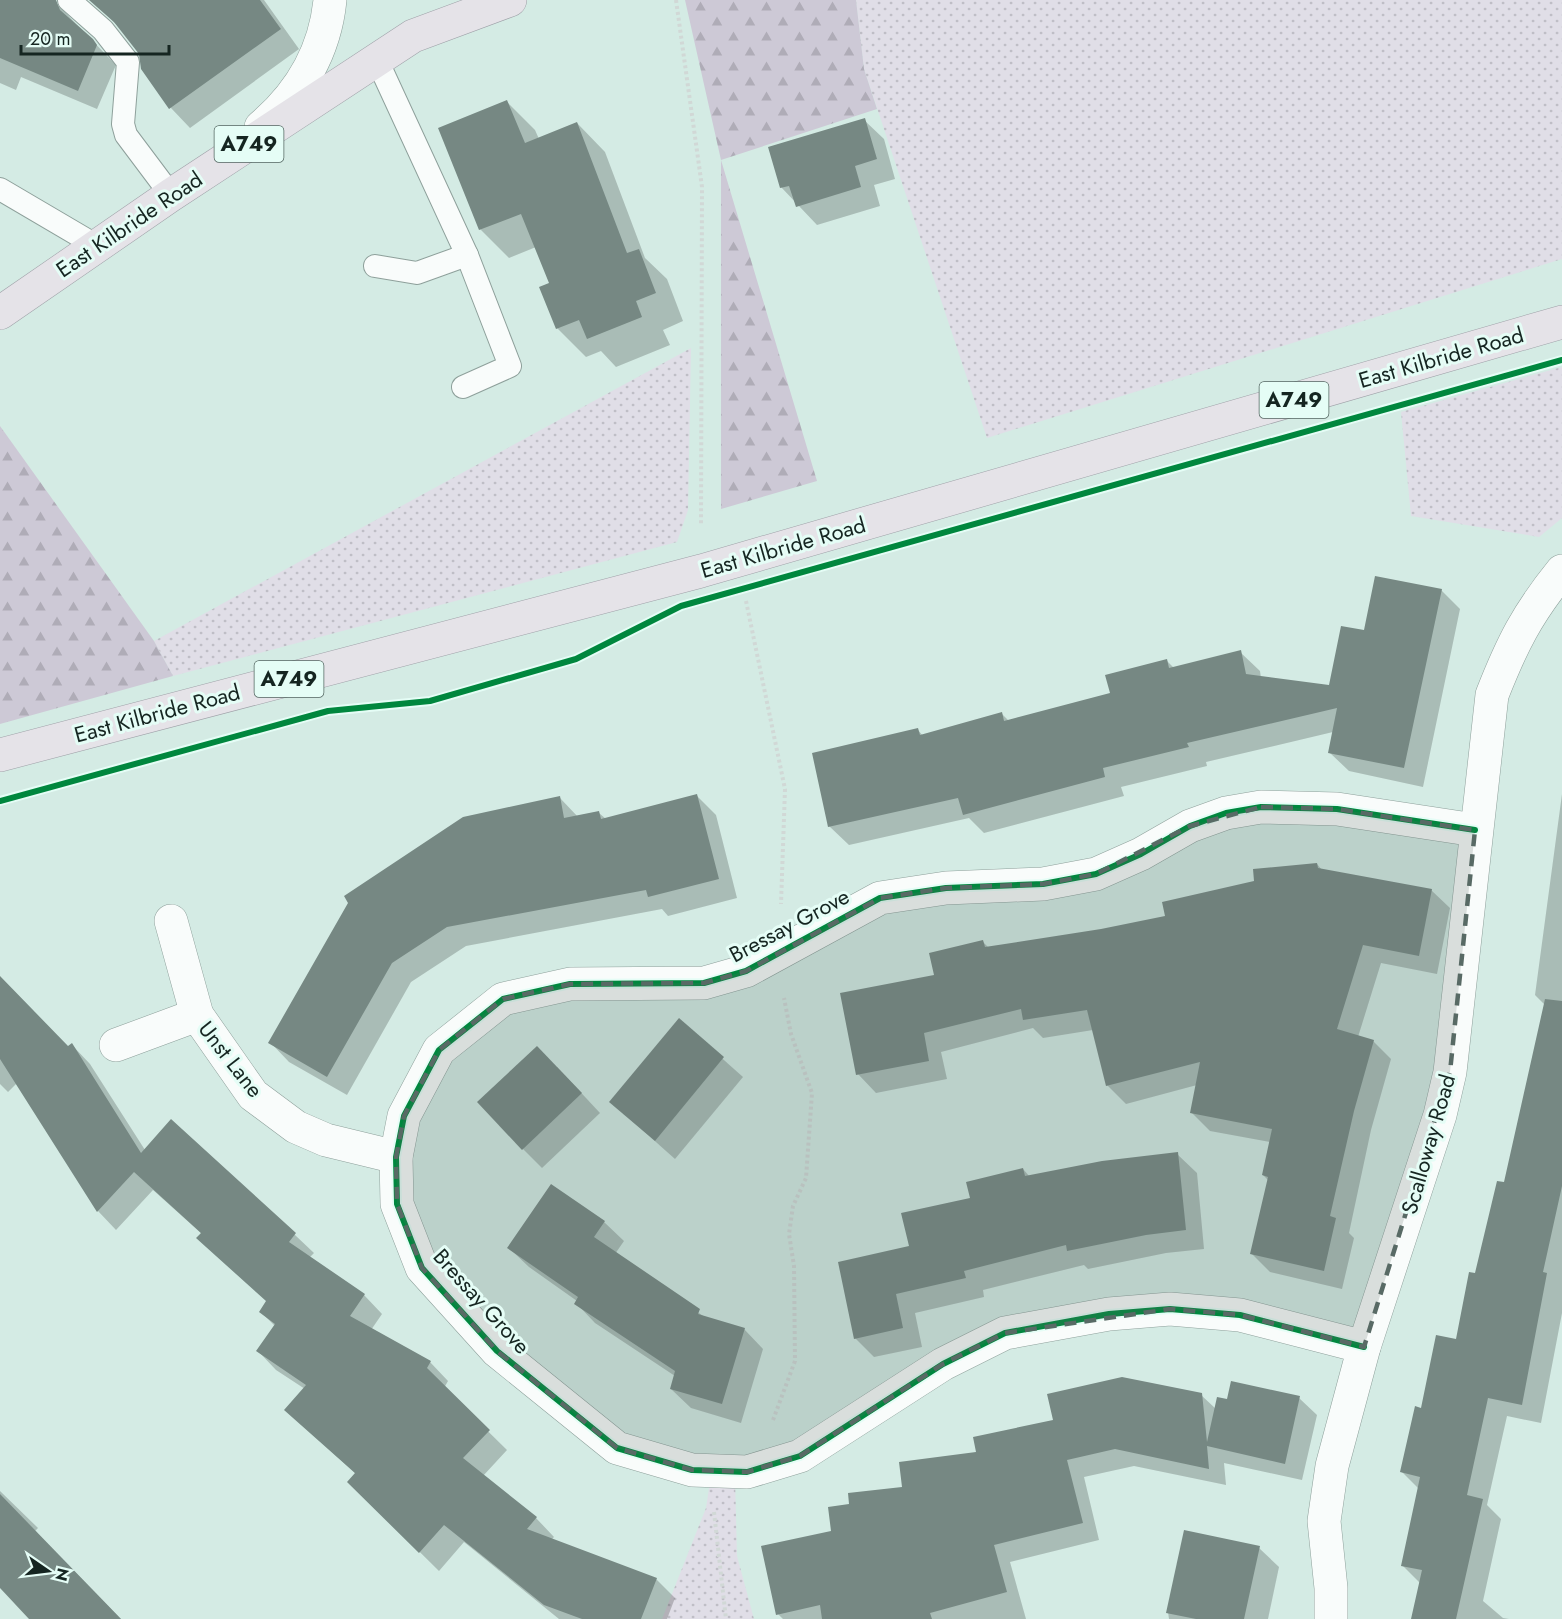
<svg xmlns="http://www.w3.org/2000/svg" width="1562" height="1619" viewBox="0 0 1562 1619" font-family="Jost,sans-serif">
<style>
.grass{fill:url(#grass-dots)}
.forest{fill:url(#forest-firs)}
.shadow{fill:#0003}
.building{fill:#768883}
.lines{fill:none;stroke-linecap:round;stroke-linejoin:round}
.service-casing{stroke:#8ea09b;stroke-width:24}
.minor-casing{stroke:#8ea09b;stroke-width:34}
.secondary-casing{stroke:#8ea09b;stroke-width:34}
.primary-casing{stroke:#9fa1a8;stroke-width:34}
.path{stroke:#d1d8d6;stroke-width:4;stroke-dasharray:3 3;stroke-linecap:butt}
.service{stroke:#f9fcfb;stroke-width:22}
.minor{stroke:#f9fcfb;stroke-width:33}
.secondary{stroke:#f9fcfb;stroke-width:33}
.primary{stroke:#e5e3e8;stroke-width:33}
.cycleway-casing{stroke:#e5fdf6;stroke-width:10}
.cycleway{stroke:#00873e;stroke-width:6}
.marked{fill:#586a65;fill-opacity:0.2;stroke:#586a65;stroke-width:4.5;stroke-dasharray:12 8;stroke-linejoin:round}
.labels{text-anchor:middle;stroke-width:6;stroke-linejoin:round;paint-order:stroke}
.shield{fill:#e5fdf6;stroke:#536661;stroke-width:1.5}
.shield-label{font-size:21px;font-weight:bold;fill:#152521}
.street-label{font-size:22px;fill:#152521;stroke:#e5fdf6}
</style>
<defs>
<pattern id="grass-dots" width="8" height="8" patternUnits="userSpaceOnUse" patternTransform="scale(1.5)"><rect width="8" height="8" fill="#e0dee7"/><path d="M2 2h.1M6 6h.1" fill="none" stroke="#bfbec6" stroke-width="1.8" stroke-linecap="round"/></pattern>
<pattern id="forest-firs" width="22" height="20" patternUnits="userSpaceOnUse" patternTransform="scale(1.5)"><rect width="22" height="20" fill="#cdc9d6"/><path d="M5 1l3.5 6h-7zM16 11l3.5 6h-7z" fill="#afacb7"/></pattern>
</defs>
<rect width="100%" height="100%" fill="#d4ebe4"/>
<!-- grass -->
<g class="grass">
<polygon points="856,0 1562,0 1562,259 987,438 864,69"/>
<polygon points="691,348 688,510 677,542 173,676 154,641"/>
<polygon points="1562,367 1562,518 1539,537 1411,516 1401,412"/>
<polygon points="711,1475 735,1476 737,1556 754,1619 662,1619 706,1508"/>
</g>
<!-- forest -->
<g class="forest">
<polygon points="685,0 856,0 864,69 877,109 721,160 817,481 721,509 721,160"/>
<polygon points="0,426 154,641 173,676 0,724"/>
</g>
<!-- shadow -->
<g class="shadow">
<polygon points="0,0 55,2 112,61 116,65 97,109 21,77 16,90 0,83"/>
<polygon points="91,0 264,0 299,49 190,128 171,108 142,69 140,53 120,28"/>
<polygon points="507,102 535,130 539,139 577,123 605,152 645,258 667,279 683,321 663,330 670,345 616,367 601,351 586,357 557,328 551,284 536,247 509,258 480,229"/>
<polygon points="864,120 884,139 895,179 874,185 880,206 817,225 781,187"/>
<polygon points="1441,590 1460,609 1423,787 1349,771 1329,752 1333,732 1206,762 1207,766 1121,787 1124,796 984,833 969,818 849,845 829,826 918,730 923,736 1002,714 1009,721 1111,694 1167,661 1174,668 1240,652 1260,671 1261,678 1330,687 1365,632"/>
<polygon points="1562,794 1562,1313 1541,1423 1507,1416 1487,1505 1501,1519 1483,1601 1503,1618 1509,1619 1412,1619 1420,1583 1403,1566 1419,1489 1402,1472 1422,1410 1457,1341 1505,1184 1545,1005 1535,995"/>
<polygon points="697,796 716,815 737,898 668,916 662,909 466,946 411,982 347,1095 289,1062 270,1042 560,798 578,817 599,813 606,819"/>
<polygon points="1317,864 1322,870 1431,890 1450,908 1437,974 1381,963 1358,1037 1373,1041 1391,1059 1371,1130 1349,1233 1354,1238 1342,1289 1270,1272 1252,1254 1269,1181 1263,1175 1270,1142 1210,1131 1191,1112 1197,1085 1126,1104 1107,1085 1093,1030 1043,1038 1033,1028 941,1052 947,1079 876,1093 858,1074 936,976 982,941 989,948 1101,931 1167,917 1256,883"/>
<polygon points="0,978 68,1047 72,1045 90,1064 145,1150 171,1121 295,1235 314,1253 309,1258 364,1295 382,1314 371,1330 430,1362 448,1381 444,1388 507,1450 483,1476 536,1518 554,1537 551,1540 656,1579 675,1598 667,1619 559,1619 464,1542 439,1571 349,1482 356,1474 286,1410 305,1389 276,1370 258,1351 275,1326 261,1312 268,1302 202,1234 153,1190 116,1230 98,1211 17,1083 8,1092 0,1084"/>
<polygon points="679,1020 743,1077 675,1159 611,1102"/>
<polygon points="557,1067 600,1113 542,1168 523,1149"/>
<polygon points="1177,1154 1197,1173 1204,1249 1166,1253 1088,1269 1084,1265 983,1290 984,1297 915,1313 922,1347 874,1357 855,1338 911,1248 972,1199 1023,1169 1030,1177"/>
<polygon points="552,1186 604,1222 624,1241 615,1254 706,1318 744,1329 763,1349 741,1423 691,1408 671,1389 675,1376 595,1323 576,1303 577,1301 529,1267 509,1248"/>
<polygon points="1201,1395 1216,1409 1228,1400 1299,1398 1317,1415 1302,1480 1224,1463 1226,1485 1134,1466 1084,1477 1099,1540 1010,1562 1026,1619 783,1619 778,1614 851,1505 903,1488 978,1453"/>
<polygon points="0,1491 38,1528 35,1531 121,1619 32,1619 0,1587"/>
<polygon points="1259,1548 1279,1567 1268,1619 1169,1619 1168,1612"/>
</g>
<!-- building -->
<g class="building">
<polygon points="0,0 56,0 60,10 93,39 97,45 78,91 0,58"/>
<polygon points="89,0 260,0 281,29 169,109 141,69 139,54 114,22"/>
<polygon points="507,100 525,143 577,122 627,253 639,249 656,293 636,301 642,317 587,339 579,320 556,329 539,287 549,283 521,214 479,230 438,128"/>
<polygon points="865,118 877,159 855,166 861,187 796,207 789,186 780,188 768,147"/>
<polygon points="1375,576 1442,589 1404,768 1328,753 1337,708 1187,743 1189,747 1103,768 1105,777 963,815 958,798 828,827 812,753 918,728 920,735 1002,712 1004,721 1110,693 1105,675 1167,659 1169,668 1241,650 1246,674 1329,685 1341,626 1364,630"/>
<polygon points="697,794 719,879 648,897 646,890 447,927 392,963 327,1077 268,1043 348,903 344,896 463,817 560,796 564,818 599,811 601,819"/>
<polygon points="1317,863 1318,868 1432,889 1419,956 1363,945 1337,1029 1374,1040 1354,1111 1330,1216 1336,1218 1324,1271 1250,1254 1268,1177 1262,1175 1272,1129 1190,1113 1200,1062 1106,1086 1087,1010 1023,1020 1021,1009 924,1033 929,1061 856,1075 840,993 934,975 929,953 983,940 985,947 1101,929 1165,916 1162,902 1254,881 1253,869"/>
<polygon points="0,976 68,1046 72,1043 141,1153 171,1119 296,1233 289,1242 365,1294 350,1316 431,1361 427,1368 490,1430 463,1458 537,1517 527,1529 657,1578 641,1619 582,1619 544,1605 444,1525 419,1553 347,1482 355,1473 284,1410 306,1385 256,1351 275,1324 259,1312 266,1301 196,1238 201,1233 134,1172 97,1212 0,1059"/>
<polygon points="1545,999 1562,1001 1562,1186 1543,1272 1547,1273 1522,1405 1488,1398 1467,1495 1483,1499 1456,1619 1411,1619 1422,1570 1401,1566 1420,1477 1400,1472 1415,1406 1421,1408 1436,1335 1456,1339 1469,1272 1475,1273 1497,1181 1504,1182"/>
<polygon points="679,1018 724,1057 655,1141 609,1102"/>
<polygon points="537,1046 582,1093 522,1150 477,1102"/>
<polygon points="1178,1152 1186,1230 1146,1235 1067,1251 1066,1245 964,1271 966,1278 896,1294 903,1328 854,1339 838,1262 909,1246 901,1213 970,1198 966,1182 1023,1168 1025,1176 1102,1161"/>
<polygon points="551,1184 605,1221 594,1237 700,1309 698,1314 745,1328 722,1404 670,1389 675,1371 574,1304 578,1297 507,1248"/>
<polygon points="1122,1377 1202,1393 1207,1442 1217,1397 1227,1399 1231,1381 1300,1396 1285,1464 1207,1446 1209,1469 1115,1449 1067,1460 1083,1523 994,1545 1007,1592 930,1613 932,1619 822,1619 820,1605 776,1615 761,1546 831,1531 828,1507 849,1504 848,1493 902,1487 899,1462 976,1452 973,1437 1053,1420 1047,1394"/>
<polygon points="0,1494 121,1619 29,1619 0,1588"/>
<polygon points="1184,1530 1260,1546 1244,1619 1196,1619 1166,1613"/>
</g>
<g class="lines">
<defs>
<g id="service">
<polyline points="69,0 103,30 128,62 123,124 126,135 171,195"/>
<polyline points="377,60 467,255 510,366 463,387"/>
<polyline points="0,189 97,246"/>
<polyline points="375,266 417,273 467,255"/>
</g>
<g id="minor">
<polyline points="171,921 197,1015 253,1095 296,1127 326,1140 396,1157"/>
<polyline points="116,1045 197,1015"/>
<polyline points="1364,1347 1240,1315 1170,1309 1109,1314 1005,1333 943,1364 800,1456 747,1472 692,1470 617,1448 497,1351 422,1268 397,1204 396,1157 404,1116 439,1050 503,999 570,984 704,983 746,971 880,898 946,888 1043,884 1096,874 1141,854 1190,826 1226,813 1261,807 1337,809 1475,830"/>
<path d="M1331,1619V1588L1324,1521L1332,1466L1364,1347L1440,1115L1450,1072L1492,695C1512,644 1527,614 1562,571"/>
</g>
<path id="secondary" d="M261,127C300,94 325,51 330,0"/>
<g id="primary">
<polyline points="0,313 171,195 413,36 510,0"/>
<polyline points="0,755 701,571 1562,322"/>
</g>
</defs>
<!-- service casing -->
<use href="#service" class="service-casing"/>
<!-- minor casing -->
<use href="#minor" class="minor-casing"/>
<!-- secondary casing -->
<use href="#secondary" class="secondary-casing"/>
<!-- primary casing -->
<use href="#primary" class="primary-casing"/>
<!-- path -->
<g class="path">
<polyline points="676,0 702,187 701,525"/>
<polyline points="746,601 785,789 781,904"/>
<polyline points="773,1420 795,1361 794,1266 789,1234 793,1206 806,1178 812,1093 791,1034 784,998"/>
<polyline points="714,1512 726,1619"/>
</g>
<!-- service -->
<use href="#service" class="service"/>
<!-- minor -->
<use href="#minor" class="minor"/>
<!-- secondary -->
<use href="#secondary" class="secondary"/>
<!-- primary -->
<use href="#primary" class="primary"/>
<defs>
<g id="cycleway">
<polyline points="0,801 328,711 430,701 576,659 681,606 1562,360"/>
<polyline points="1364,1347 1240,1315 1170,1309 1109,1314 1005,1333 943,1364 800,1456 747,1472 692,1470 617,1448 497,1351 422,1268 397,1204 396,1157 404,1116 439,1050 503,999 570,984 704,983 746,971 880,898 946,888 1043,884 1096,874 1141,854 1190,826 1226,813 1261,807 1337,809 1475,830"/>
</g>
</defs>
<!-- cycleway casing -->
<use href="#cycleway" class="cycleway-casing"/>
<!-- cycleway -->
<use href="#cycleway" class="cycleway"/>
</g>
<!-- marked area -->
<path class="marked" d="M1261,807L1337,809L1475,830L1450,1072L1364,1347L1240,1315L1170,1309L1005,1333L943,1364L800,1456L747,1472L692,1470L617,1448L497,1351L422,1268L397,1204L396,1157L404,1116L439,1050L503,999L570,984L704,983L746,971L880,898L946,888L1043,884L1096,874L1190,826Z"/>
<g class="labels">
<!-- shield labels -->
<g class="shield">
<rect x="214.5" y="126" width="69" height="36" rx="4.5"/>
<rect x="1259.5" y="382" width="69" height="36" rx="4.5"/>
<rect x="254.5" y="661" width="69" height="36" rx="4.5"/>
</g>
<g class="shield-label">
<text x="249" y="151">A749</text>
<text x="1294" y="407">A749</text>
<text x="289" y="686">A749</text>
</g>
<!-- street labels -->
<g class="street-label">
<text transform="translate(129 224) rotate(-34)" y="8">East Kilbride Road</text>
<text transform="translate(1441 357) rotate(-16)" y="8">East Kilbride Road</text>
<text transform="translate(783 547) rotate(-16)" y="8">East Kilbride Road</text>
<text transform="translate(157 713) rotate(-15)" y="8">East Kilbride Road</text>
<text transform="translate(789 925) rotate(-28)" y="8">Bressay Grove</text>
<text transform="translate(231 1059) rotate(52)" y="8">Unst Lane</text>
<text transform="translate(1428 1144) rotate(-74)" y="8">Scalloway Road</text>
<text transform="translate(482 1301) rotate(48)" y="8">Bressay Grove</text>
</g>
</g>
<!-- north arrow -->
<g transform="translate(48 1571) rotate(104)" stroke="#e5fdf6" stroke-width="4.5" paint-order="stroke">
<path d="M0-4.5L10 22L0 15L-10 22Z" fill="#152521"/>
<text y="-9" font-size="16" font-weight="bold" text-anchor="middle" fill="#152521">N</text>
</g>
<!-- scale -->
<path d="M21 45v9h148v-9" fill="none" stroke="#152521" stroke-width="3"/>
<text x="30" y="45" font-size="18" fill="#152521" stroke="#e5fdf6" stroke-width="4.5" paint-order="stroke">20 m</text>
</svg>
